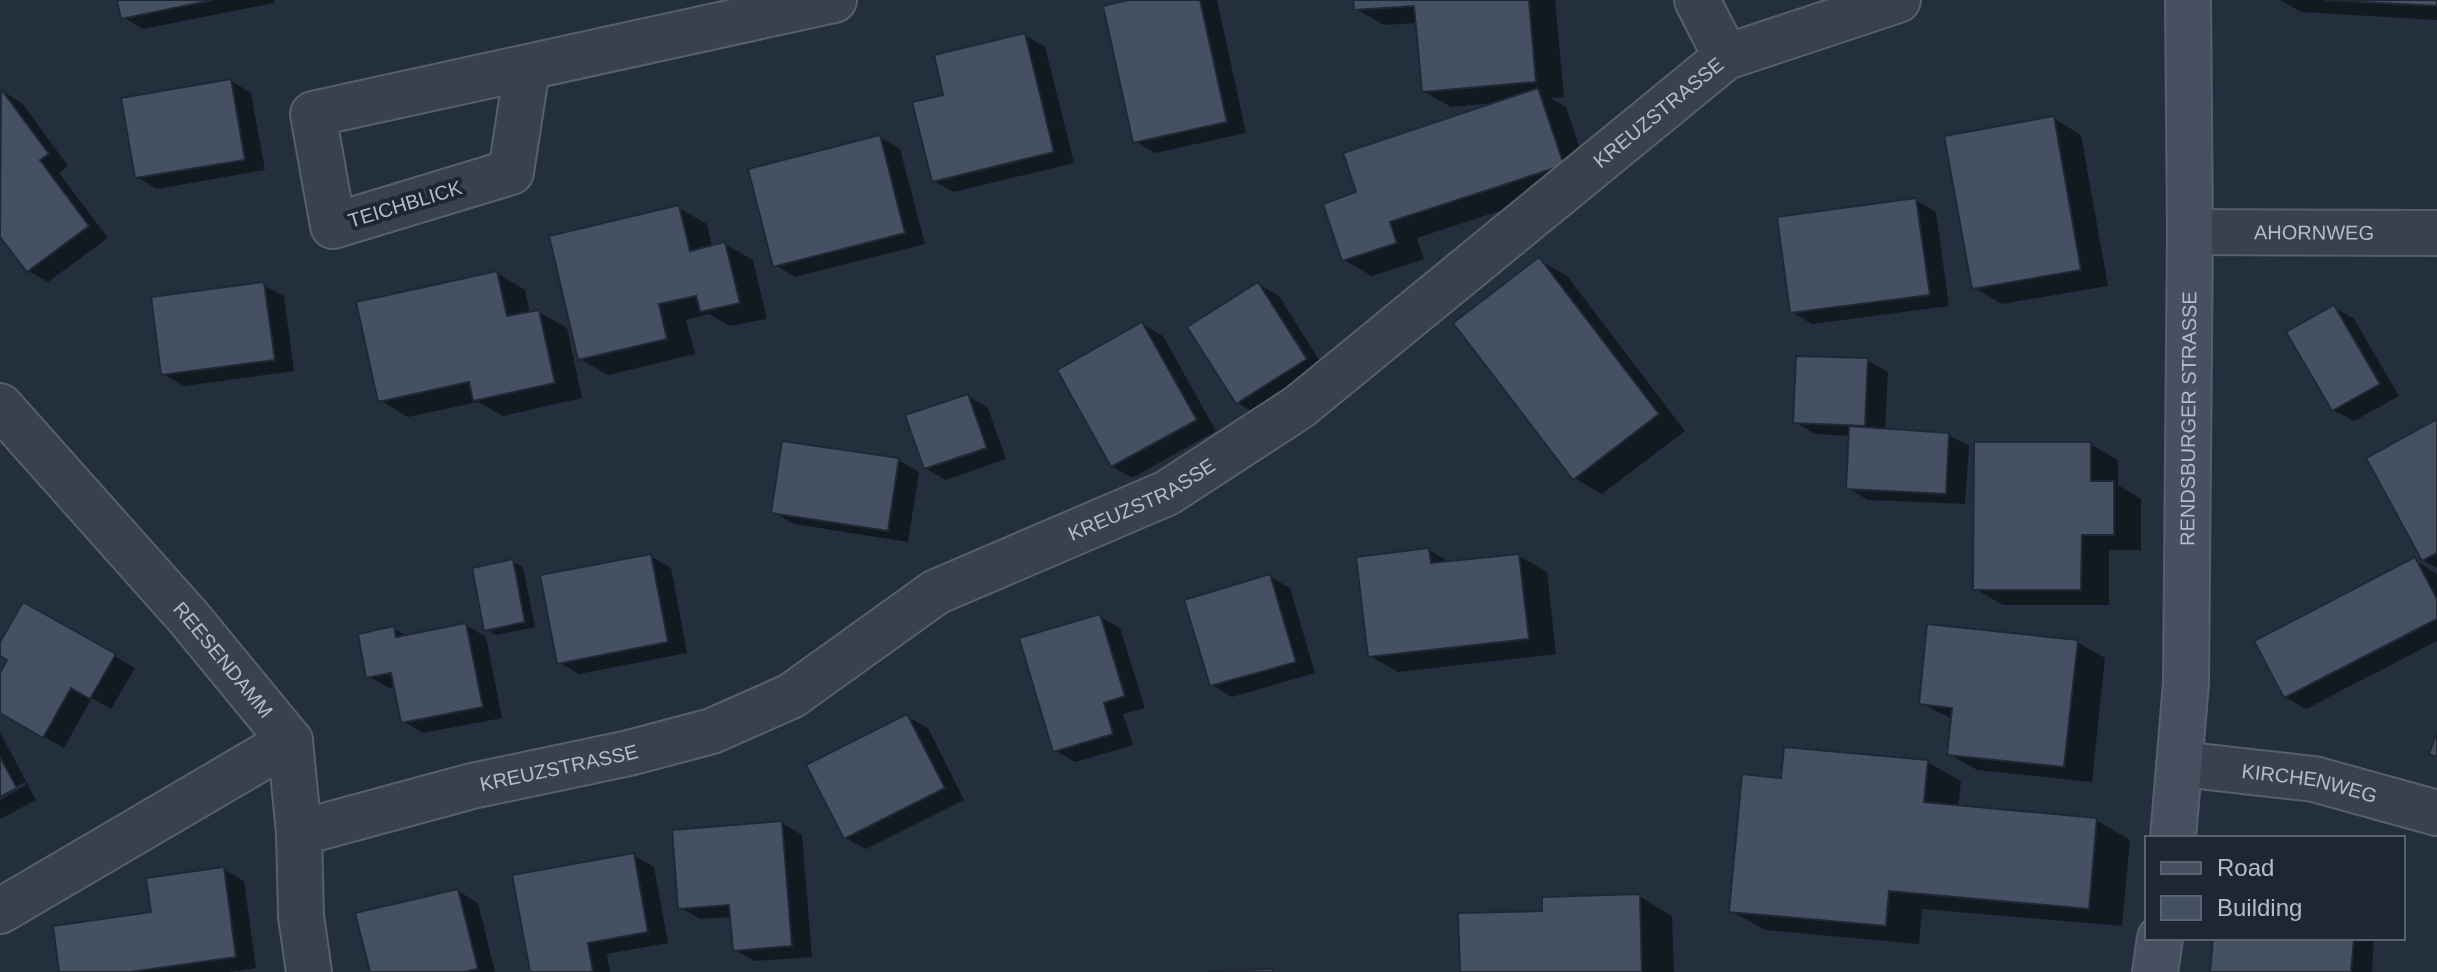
<svg xmlns="http://www.w3.org/2000/svg" width="2437" height="972" viewBox="0 0 2437 972" font-family="Helvetica,sans-serif">
<style>
.shadow{fill:#0007}
.building{fill:#455162;stroke:#1f2835;stroke-width:2}
.lines{fill:none;stroke-linecap:round;stroke-linejoin:round}
.street-casing{stroke:#565f6c;stroke-width:48}
.secondary-casing{stroke:#565f6c;stroke-width:48}
.street{stroke:#38414e;stroke-width:44}
.secondary{stroke:#465061;stroke-width:44}
.labels{text-anchor:middle;stroke-width:8;stroke-linejoin:round;paint-order:stroke}
.street-label{font-size:20px;fill:#b4bcc9;stroke:#1d2633}
</style>
<rect width="100%" height="100%" fill="#242f3e"/>
<!-- shadow -->
<g class="shadow">
<polygon points="119,0 274,0 274,3 143,29 123,17"/>
<polygon points="1138,0 1217,0 1246,133 1155,153 1135,141"/>
<polygon points="1355,0 1555,0 1564,97 1551,98 1566,107 1591,181 1417,238 1424,259 1372,276 1344,260 1358,194 1494,103 1451,107 1423,91 1417,23 1384,25 1356,9"/>
<polygon points="2280,0 2437,0 2437,20 2301,12"/>
<polygon points="1025,35 1045,47 1074,163 954,192 934,181 946,96"/>
<polygon points="231,81 251,93 265,170 157,189 137,177"/>
<polygon points="2,91 22,103 68,166 59,173 108,238 48,282 28,271 0,233"/>
<polygon points="2053,118 2081,135 2108,286 2002,304 1974,288"/>
<polygon points="880,137 900,149 925,244 795,277 775,265"/>
<polygon points="1916,200 1936,212 1949,306 1812,324 1792,312"/>
<polygon points="679,208 707,224 712,247 725,244 753,260 767,319 730,326 709,314 686,320 695,354 608,375 580,359"/>
<polygon points="1539,260 1567,276 1685,431 1602,494 1574,478"/>
<polygon points="497,273 525,290 530,314 539,312 567,328 582,398 503,416 478,402 408,417 380,400"/>
<polygon points="1258,284 1279,296 1326,371 1258,415 1238,403 1190,327"/>
<polygon points="263,285 284,296 294,371 184,386 163,374"/>
<polygon points="2334,307 2354,319 2399,396 2354,421 2333,410"/>
<polygon points="1142,324 1163,336 1216,431 1132,478 1112,466"/>
<polygon points="1867,360 1888,372 1885,430 1948,435 1969,446 1965,504 1868,500 1848,488 1850,436 1815,434 1795,422"/>
<polygon points="968,396 988,408 1006,459 946,480 925,468"/>
<polygon points="2437,421 2437,568 2423,560"/>
<polygon points="2090,444 2118,460 2118,485 2141,499 2141,550 2109,550 2109,605 2003,605 1975,589"/>
<polygon points="898,460 919,472 908,542 794,524 773,512"/>
<polygon points="1429,550 1451,563 1519,556 1547,572 1556,654 1398,672 1370,656"/>
<polygon points="650,556 671,568 687,653 579,674 559,662"/>
<polygon points="2415,560 2437,574 2437,641 2306,709 2285,697"/>
<polygon points="512,562 523,567 535,627 496,635 486,629"/>
<polygon points="1270,577 1290,588 1315,673 1232,697 1212,685"/>
<polygon points="24,604 135,668 111,709 92,698 64,748 0,711 0,677 10,659 0,653 0,646"/>
<polygon points="1099,616 1120,628 1145,708 1123,714 1133,745 1075,762 1055,750"/>
<polygon points="466,625 486,637 502,718 423,733 403,721 396,687 389,688 368,676 393,628 408,637"/>
<polygon points="2077,642 2105,658 2092,782 1977,770 1949,754 1952,719 1921,703"/>
<polygon points="907,717 928,728 964,800 866,849 845,838"/>
<polygon points="0,732 36,800 0,819 0,800 26,785 25,782 0,795"/>
<polygon points="1927,762 1961,781 1958,808 2096,820 2130,840 2122,926 1922,909 1919,944 1765,930 1731,911"/>
<polygon points="782,823 802,835 812,957 755,961 735,950 732,917 700,919 680,907"/>
<polygon points="633,855 654,867 668,943 607,954 610,972 532,972"/>
<polygon points="223,869 244,881 256,968 229,972 61,972"/>
<polygon points="458,891 478,903 495,972 372,972"/>
<polygon points="1639,896 1672,916 1674,972 1462,972 1544,913"/>
<polygon points="2215,938 2374,938 2372,972 2212,972"/>
</g>
<!-- building -->
<g class="building">
<polygon points="117,0 213,0 121,19"/>
<polygon points="1128,0 1200,0 1227,122 1133,143 1103,6"/>
<polygon points="1353,0 1529,0 1536,82 1422,92 1414,6 1354,10"/>
<polygon points="2324,0 2437,0 2437,6"/>
<polygon points="1025,33 1054,152 932,182 912,102 943,95 934,55"/>
<polygon points="231,79 245,160 135,178 121,98"/>
<polygon points="1538,88 1564,165 1390,222 1397,243 1342,261 1323,204 1356,192 1343,153"/>
<polygon points="1,89 49,154 40,160 89,226 27,272 0,237"/>
<polygon points="2054,116 2081,270 1972,289 1944,136"/>
<polygon points="880,135 905,233 773,267 748,169"/>
<polygon points="1916,198 1930,295 1790,313 1777,217"/>
<polygon points="679,205 690,251 725,242 740,303 700,312 696,296 659,304 667,339 578,360 549,236"/>
<polygon points="1539,257 1659,414 1573,480 1453,323"/>
<polygon points="497,271 507,316 539,310 555,383 473,401 469,382 378,402 356,302"/>
<polygon points="264,282 275,360 161,375 151,297"/>
<polygon points="1258,282 1307,359 1236,404 1187,327"/>
<polygon points="2334,305 2380,384 2332,411 2286,332"/>
<polygon points="1142,322 1197,420 1111,467 1057,370"/>
<polygon points="1796,356 1868,358 1865,426 1793,423"/>
<polygon points="968,394 987,448 924,469 905,415"/>
<polygon points="2437,419 2437,553 2422,561 2366,458"/>
<polygon points="1849,426 1949,433 1946,494 1846,489"/>
<polygon points="782,441 899,458 888,531 771,513"/>
<polygon points="1974,442 2091,442 2091,481 2114,481 2114,535 2082,535 2081,590 1973,590"/>
<polygon points="1429,548 1431,563 1519,554 1529,639 1368,657 1356,557"/>
<polygon points="651,554 668,642 557,664 540,575"/>
<polygon points="2415,557 2437,599 2437,619 2284,698 2254,641"/>
<polygon points="513,559 525,622 484,631 472,568"/>
<polygon points="1270,574 1296,662 1210,686 1184,600"/>
<polygon points="23,602 116,654 90,699 71,688 43,738 0,713 0,673 7,660 0,656 0,642"/>
<polygon points="1100,614 1125,696 1104,703 1113,734 1053,752 1019,638"/>
<polygon points="466,623 483,707 401,723 391,673 366,678 358,634 394,626 396,637"/>
<polygon points="1927,624 2078,640 2064,767 1947,755 1952,708 1919,704"/>
<polygon points="907,714 945,788 844,839 806,765"/>
<polygon points="2437,732 2437,757 2429,754"/>
<polygon points="1784,747 1928,760 1924,802 2097,818 2089,909 1889,891 1886,926 1729,912 1742,774 1781,778"/>
<polygon points="0,757 17,788 0,797"/>
<polygon points="782,821 792,946 733,951 729,905 678,909 672,830"/>
<polygon points="634,853 648,932 588,943 593,972 530,972 512,875"/>
<polygon points="224,867 236,957 131,972 59,972 53,926 151,912 146,878"/>
<polygon points="458,889 478,969 464,972 370,972 355,913"/>
<polygon points="1640,894 1642,972 1460,972 1458,913 1542,911 1542,897"/>
<polygon points="2213,938 2354,938 2351,972 2210,972"/>
<polygon points="1273,969 1273,972 1208,972 1208,971"/>
</g>
<g class="lines">
<defs>
<g id="street">
<polyline points="1697,0 1726,57"/>
<polyline points="527,68 511,172 333,226 313,114 834,0"/>
<path id="s1" d="M2190,232L2437,233"/>
<path id="s2" d="M0,406L189,618L290,741L299,833L301,916L309,972"/>
<path id="s3" d="M2181,764L2314,779L2437,813"/>
<path id="s4" d="M299,833L472,786L629,753L712,731L791,696L936,592L1167,493L1299,407L1726,57L1898,0"/>
<polyline points="0,911 290,741"/>
</g>
<g id="secondary">
<path id="s5" d="M2173,838L2186,683L2190,232L2188,0"/>
<polyline points="2155,972 2160,938"/>
</g>
</defs>
<!-- street casing -->
<use href="#street" class="street-casing"/>
<!-- secondary casing -->
<use href="#secondary" class="secondary-casing"/>
<!-- street -->
<use href="#street" class="street"/>
<!-- secondary -->
<use href="#secondary" class="secondary"/>
</g>
<g class="labels">
<!-- street labels -->
<g class="street-label">
<text dy="7" stroke="none"><textPath href="#s4" startOffset="1564">KREUZSTRASSE</textPath></text>
<text transform="translate(405 204) rotate(-17)" y="7">TEICHBLICK</text>
<text dy="7" stroke="none"><textPath href="#s1" startOffset="124">AHORNWEG</textPath></text>
<text dy="7" stroke="none"><textPath href="#s5" startOffset="420">RENDSBURGER STRASSE</textPath></text>
<text dy="7" stroke="none"><textPath href="#s4" startOffset="916">KREUZSTRASSE</textPath></text>
<text dy="7" stroke="none"><textPath href="#s2" startOffset="338">REESENDAMM</textPath></text>
<text dy="7" stroke="none"><textPath href="#s4" startOffset="268">KREUZSTRASSE</textPath></text>
<text dy="7" stroke="none"><textPath href="#s3" startOffset="130">KIRCHENWEG</textPath></text>
</g>
</g>
<!-- legend -->
<rect x="2145" y="836" width="260" height="104" fill="#1d2633" stroke="#59626f" stroke-width="2"/>
<rect x="2161" y="862" width="40" height="12" fill="#465061" stroke="#59626f" stroke-width="2"/>
<text x="2217" y="876" font-size="24" fill="#b4bcc9">Road</text>
<rect x="2161" y="896" width="40" height="24" fill="#455162" stroke="#59626f" stroke-width="2"/>
<text x="2217" y="916" font-size="24" fill="#b4bcc9">Building</text>
</svg>
